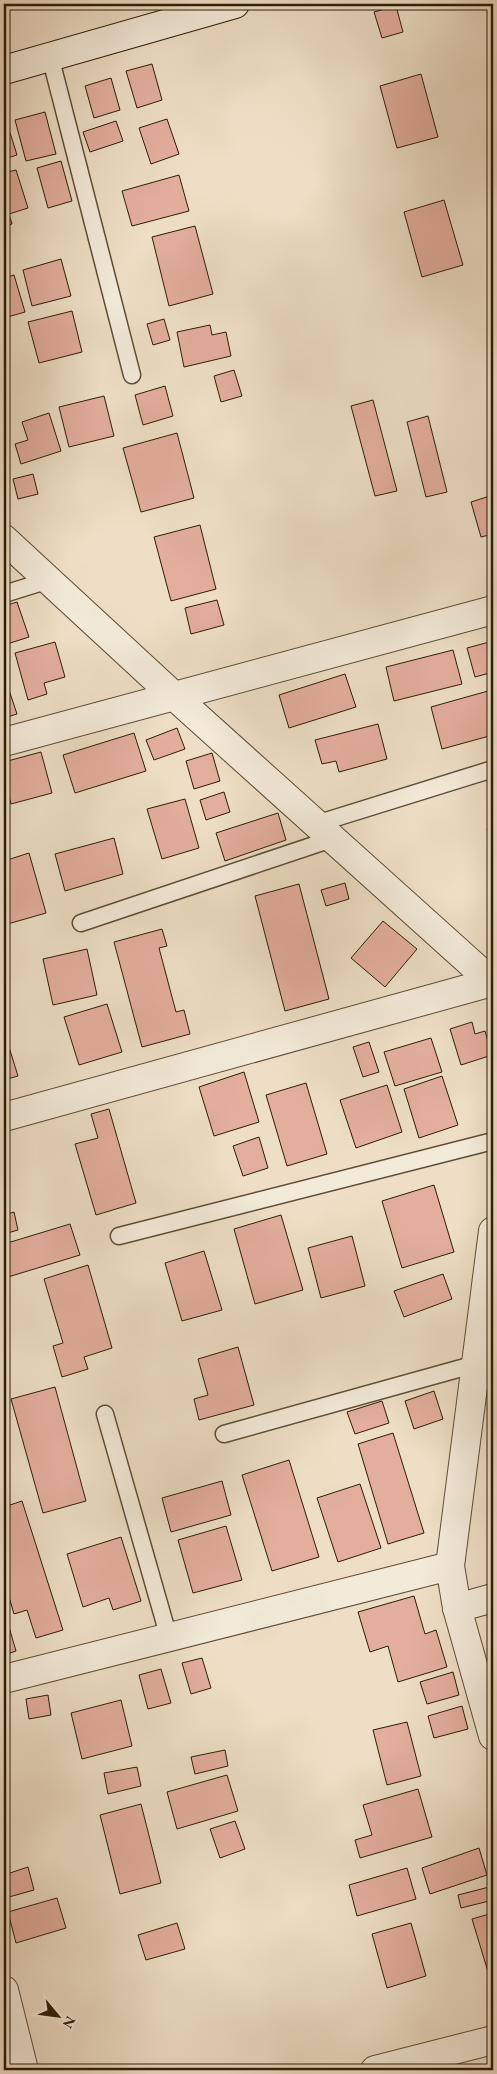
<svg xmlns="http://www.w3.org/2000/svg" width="497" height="2074" viewBox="0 0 497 2074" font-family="'EB Garamond',serif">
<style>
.building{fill:#e3ae9d;stroke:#2d1d06}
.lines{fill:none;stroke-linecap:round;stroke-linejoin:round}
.lane-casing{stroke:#5d4d36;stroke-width:19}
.street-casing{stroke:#5d4d36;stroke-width:30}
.secondary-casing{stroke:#2d1d06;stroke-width:30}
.lane{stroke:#f3ead9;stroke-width:16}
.street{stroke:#f3ead9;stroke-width:28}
.secondary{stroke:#f3ead9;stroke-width:28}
</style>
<rect width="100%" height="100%" fill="#eddec5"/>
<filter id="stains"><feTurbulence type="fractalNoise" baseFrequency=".004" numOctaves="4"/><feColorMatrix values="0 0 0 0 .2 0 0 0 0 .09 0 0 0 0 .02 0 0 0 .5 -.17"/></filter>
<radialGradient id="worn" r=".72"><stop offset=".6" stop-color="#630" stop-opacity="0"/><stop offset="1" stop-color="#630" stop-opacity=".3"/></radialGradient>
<!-- building -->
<g class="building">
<polygon points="396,6 403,32 382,38 374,12"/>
<polygon points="152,64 162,100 137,108 126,71"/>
<polygon points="421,74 438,137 397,148 380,86"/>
<polygon points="111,78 120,110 94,118 85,86"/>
<polygon points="45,112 56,154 26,161 15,120"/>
<polygon points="167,119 179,154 151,164 139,128"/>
<polygon points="116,121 123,141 90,152 83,132"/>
<polygon points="7,123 17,155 4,159 4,124"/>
<polygon points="61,161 72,201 48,208 37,168"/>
<polygon points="16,170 28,208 9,214 12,224 4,227 4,173"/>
<polygon points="179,175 189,211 132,226 122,191"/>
<polygon points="444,200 463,265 422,277 404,212"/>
<polygon points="195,226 213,294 169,306 152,237"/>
<polygon points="61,259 71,296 32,306 23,270"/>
<polygon points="14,275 25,312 4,318 4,278"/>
<polygon points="72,311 82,352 39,363 28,322"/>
<polygon points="164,319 170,340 153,345 147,324"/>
<polygon points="210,325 212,335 226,332 231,356 184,367 177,332"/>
<polygon points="234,370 242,396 221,402 214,376"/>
<polygon points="165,386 173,416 143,425 135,395"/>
<polygon points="104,396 114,436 69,447 59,407"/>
<polygon points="373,400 397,491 375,496 351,406"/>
<polygon points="49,413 61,451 21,464 15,444 28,440 22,422"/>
<polygon points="428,416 447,492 426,497 407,422"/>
<polygon points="177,433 194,498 141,512 123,448"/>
<polygon points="33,474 38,494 18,499 13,479"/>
<polygon points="493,495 493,534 481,537 471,502"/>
<polygon points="200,525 216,589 171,601 154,537"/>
<polygon points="217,600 224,625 191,634 185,608"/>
<polygon points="17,602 29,637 4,645 4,606"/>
<polygon points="493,641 493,672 475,677 467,648"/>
<polygon points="55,642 65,677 44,683 47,694 28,700 15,653"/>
<polygon points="453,650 462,684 394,701 386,667"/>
<polygon points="345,674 356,707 289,728 279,695"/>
<polygon points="9,690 17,714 4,718 4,692"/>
<polygon points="488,691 493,710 493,735 442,749 431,707"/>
<polygon points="378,724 387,759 339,772 336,761 322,764 315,740"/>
<polygon points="177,728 185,749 154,760 146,740"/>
<polygon points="134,733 146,771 75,793 63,755"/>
<polygon points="41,752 52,793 11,804 4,777 4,762"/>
<polygon points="212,753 220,781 194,789 186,761"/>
<polygon points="224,792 230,812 206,820 200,800"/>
<polygon points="185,799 199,848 162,859 147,809"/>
<polygon points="278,813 286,840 225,861 216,833"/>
<polygon points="493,827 493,849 487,829"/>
<polygon points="114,838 123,874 65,891 55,854"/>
<polygon points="29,853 46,913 4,925 4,861"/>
<polygon points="345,883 349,899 326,906 321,890"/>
<polygon points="299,884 329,999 285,1011 255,896"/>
<polygon points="383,921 417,949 385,987 351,958"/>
<polygon points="162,929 167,946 159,948 176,1012 184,1010 190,1034 142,1047 114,942"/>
<polygon points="87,949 97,995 53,1005 43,959"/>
<polygon points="107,1004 122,1052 79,1065 64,1017"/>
<polygon points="472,1022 475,1034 485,1031 492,1055 461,1065 450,1029"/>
<polygon points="4,1031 18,1076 4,1080"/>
<polygon points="431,1038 442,1072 395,1086 384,1052"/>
<polygon points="369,1042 379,1072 363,1077 353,1047"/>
<polygon points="244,1072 259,1122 214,1136 199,1087"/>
<polygon points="442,1076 458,1125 419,1138 404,1089"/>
<polygon points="306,1083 327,1154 287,1166 266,1095"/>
<polygon points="387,1085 402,1132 356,1148 340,1100"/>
<polygon points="109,1109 136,1203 96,1215 75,1144 98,1138 91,1114"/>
<polygon points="259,1137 268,1168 243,1176 233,1146"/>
<polygon points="434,1185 454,1252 402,1268 382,1201"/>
<polygon points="14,1212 18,1230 4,1234 4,1215"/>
<polygon points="281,1215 303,1290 255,1304 234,1229"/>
<polygon points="70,1224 80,1255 8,1277 4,1263 4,1244"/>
<polygon points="352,1236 365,1286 321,1298 308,1248"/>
<polygon points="204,1251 222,1310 182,1321 165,1263"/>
<polygon points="88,1265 112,1348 84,1357 88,1369 62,1377 53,1346 63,1343 44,1279"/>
<polygon points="443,1274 452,1299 404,1317 394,1291"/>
<polygon points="238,1347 254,1405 199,1420 194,1399 208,1395 198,1359"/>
<polygon points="55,1387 86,1501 43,1513 11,1399"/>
<polygon points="434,1391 443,1419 414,1429 405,1401"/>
<polygon points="382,1401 389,1423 355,1434 347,1412"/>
<polygon points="393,1433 424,1533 388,1544 358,1444"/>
<polygon points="289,1460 319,1557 272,1571 242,1475"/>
<polygon points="222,1481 231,1515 171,1532 162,1498"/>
<polygon points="360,1484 381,1548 338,1562 317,1498"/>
<polygon points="22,1501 63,1630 36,1638 27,1610 14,1614 4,1580 4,1507"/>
<polygon points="226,1526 242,1580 193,1593 178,1540"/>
<polygon points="121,1537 141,1601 113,1610 109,1598 83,1607 67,1554"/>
<polygon points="414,1596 425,1634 436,1630 447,1667 398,1682 388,1646 370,1652 358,1612"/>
<polygon points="4,1610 16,1651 4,1655"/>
<polygon points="202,1658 211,1688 191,1694 182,1663"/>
<polygon points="161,1669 171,1703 148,1709 139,1675"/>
<polygon points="453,1672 459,1695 427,1704 420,1682"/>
<polygon points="48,1695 51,1715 29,1719 26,1699"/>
<polygon points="121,1700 132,1746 82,1759 71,1713"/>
<polygon points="462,1706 468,1729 434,1738 428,1716"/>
<polygon points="407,1722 421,1776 387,1785 373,1730"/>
<polygon points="225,1750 228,1766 195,1774 191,1757"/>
<polygon points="137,1767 141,1786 108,1794 104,1773"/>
<polygon points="227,1775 238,1811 177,1829 167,1792"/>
<polygon points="418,1789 432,1837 360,1858 355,1840 372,1835 363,1805"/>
<polygon points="141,1804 161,1883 120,1894 100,1815"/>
<polygon points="235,1821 245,1849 220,1858 210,1829"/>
<polygon points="479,1848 487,1875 430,1894 422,1868"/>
<polygon points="28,1867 34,1890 9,1897 4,1875"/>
<polygon points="407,1868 416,1899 357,1916 349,1885"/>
<polygon points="493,1886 493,1900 461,1908 458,1895"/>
<polygon points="57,1898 66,1928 16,1943 8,1912"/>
<polygon points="493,1913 493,1974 489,1975 472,1919"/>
<polygon points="177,1923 185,1949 146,1960 138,1935"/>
<polygon points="411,1923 426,1976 387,1988 372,1934"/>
</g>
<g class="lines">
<defs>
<g id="lane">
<polyline points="50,56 132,375"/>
<polyline points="4,594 49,580"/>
<polyline points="316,824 493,769"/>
<polyline points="81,923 332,839"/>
<polyline points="119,1236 493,1141"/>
<polyline points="105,1414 169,1638"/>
<polyline points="224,1434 476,1364"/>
</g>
<g id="street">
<polyline points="4,539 174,696 493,983"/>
<polyline points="4,742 493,610"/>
<polyline points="4,1117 492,982"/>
<polyline points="493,1231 450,1566 457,1608 493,1736"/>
<polyline points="457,1608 493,1598"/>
<polyline points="4,1679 450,1566"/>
<polyline points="4,1990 24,2070"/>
<polyline points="375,2070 493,2040"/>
</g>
<polyline id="secondary" points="4,70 235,4"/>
</defs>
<!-- lane casing -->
<use href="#lane" class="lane-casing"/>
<!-- street casing -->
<use href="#street" class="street-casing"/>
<!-- secondary casing -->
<use href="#secondary" class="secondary-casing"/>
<!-- lane -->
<use href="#lane" class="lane"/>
<!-- street -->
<use href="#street" class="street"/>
<!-- secondary -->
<use href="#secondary" class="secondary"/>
</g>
<!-- margin -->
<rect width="497" height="2074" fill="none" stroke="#eddec5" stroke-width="20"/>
<rect x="5" y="5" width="487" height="2064" fill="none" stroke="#2d1d06" stroke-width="2.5"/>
<rect x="10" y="10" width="477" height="2054" fill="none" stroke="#2d1d06"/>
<!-- north arrow -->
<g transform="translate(58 2016) rotate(119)" stroke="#f3ead9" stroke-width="4" paint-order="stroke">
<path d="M0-4L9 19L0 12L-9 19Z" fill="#2d1d06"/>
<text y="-8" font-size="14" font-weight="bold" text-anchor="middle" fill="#2d1d06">N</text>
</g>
<rect width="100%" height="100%" filter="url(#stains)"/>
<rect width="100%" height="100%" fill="url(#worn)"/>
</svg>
